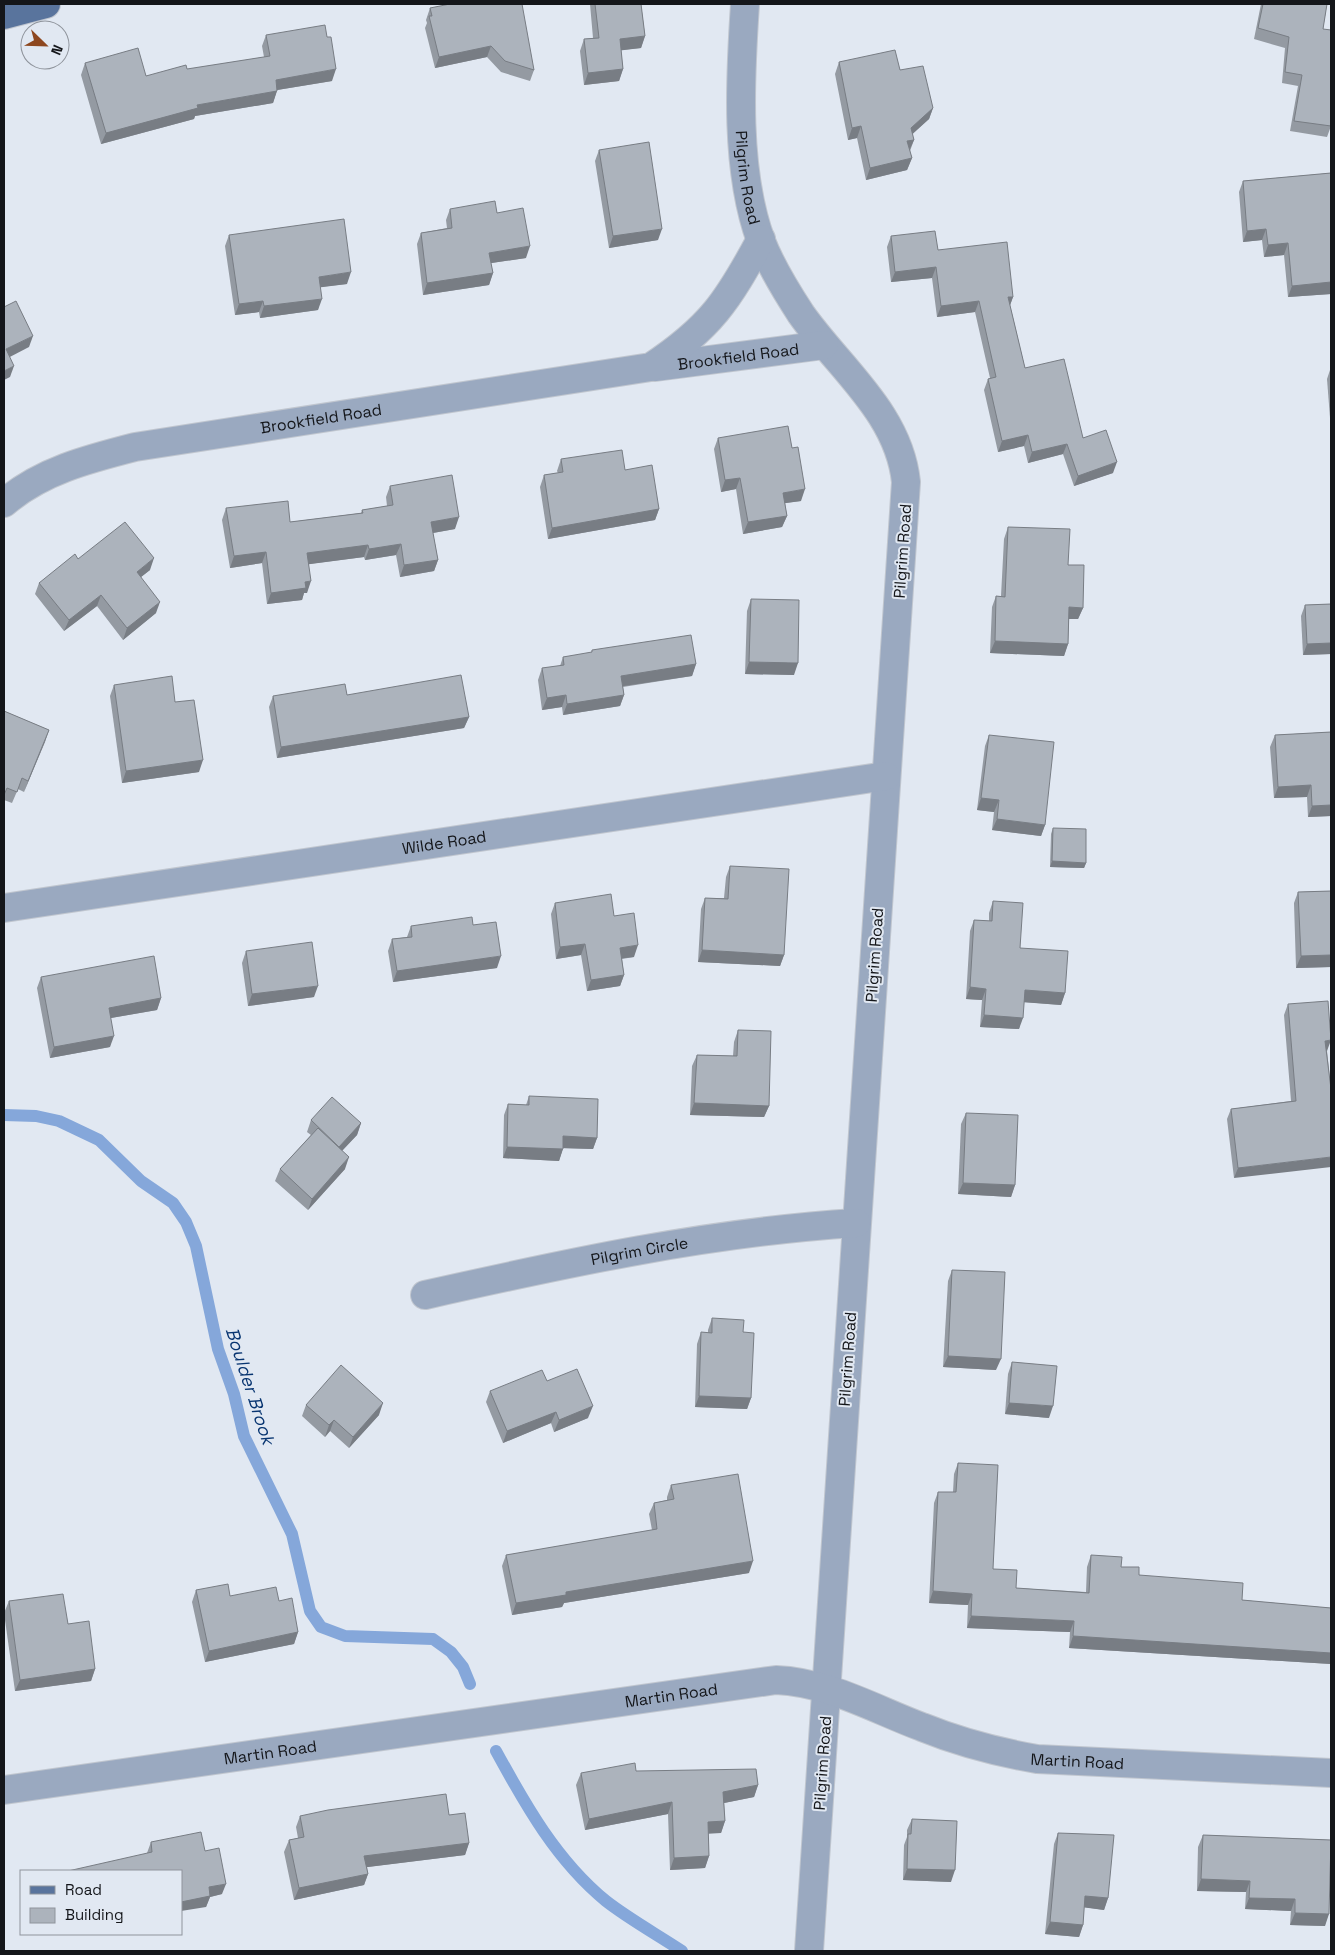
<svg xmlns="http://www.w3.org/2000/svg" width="1335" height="1955" viewBox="0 0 1335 1955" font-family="'Space Grotesk',sans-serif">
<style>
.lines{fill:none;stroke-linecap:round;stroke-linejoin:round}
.stream{stroke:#85a7da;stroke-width:12}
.minor-casing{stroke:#c0c6cf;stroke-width:30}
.major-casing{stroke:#c0c6cf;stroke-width:30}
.minor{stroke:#9aa9c0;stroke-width:28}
.major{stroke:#59749d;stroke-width:28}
.wall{fill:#949aa2}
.shaded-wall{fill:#787d84}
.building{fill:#acb3bc;stroke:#787d84}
.labels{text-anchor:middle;stroke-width:4;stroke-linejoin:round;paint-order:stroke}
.street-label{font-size:16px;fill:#14161a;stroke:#e1e8f2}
.water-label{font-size:18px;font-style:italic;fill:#073470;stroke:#e1e8f2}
</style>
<rect width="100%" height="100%" fill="#e1e8f2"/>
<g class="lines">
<!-- stream -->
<g class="stream">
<polyline points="4,1115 36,1116 59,1121 99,1140 141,1181 173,1203 186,1222 196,1246 218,1349 234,1394 244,1436 292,1534 310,1611 321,1627 345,1636 433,1639 451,1652 463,1667 470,1684"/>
<path d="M496,1751C526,1806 557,1861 606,1901C629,1919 658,1935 682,1951"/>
</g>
<defs>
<g id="minor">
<path id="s1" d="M745,4C740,79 735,170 761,241C771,267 786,291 801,314C839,368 899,413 906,482L809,1951"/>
<path id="s2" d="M655,367L824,345"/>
<path id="s3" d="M4,503C41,471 88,459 135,447L651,367C710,328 728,301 761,239"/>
<path id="s4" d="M4,908L886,776"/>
<path id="s5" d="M425,1295C567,1263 710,1232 856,1223"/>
<path id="s6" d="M4,1790L776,1680C828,1682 874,1709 922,1727C959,1742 997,1752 1037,1759L1331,1773"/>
</g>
<polyline id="major" points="4,15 46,4"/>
</defs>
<!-- minor casing -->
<use href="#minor" class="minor-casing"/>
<!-- major casing -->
<use href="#major" class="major-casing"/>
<!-- minor -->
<use href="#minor" class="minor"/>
<!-- major -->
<use href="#major" class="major"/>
</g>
<!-- wall -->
<g class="wall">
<polygon points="590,4 641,4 645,36 641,48 621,50 623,69 619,81 584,85 580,51 584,39 593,38"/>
<polygon points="1261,4 1327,4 1323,29 1331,126 1327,137 1290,131 1298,86 1282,83 1285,48 1254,39"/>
<polygon points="430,8 534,70 530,81 501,72 487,57 435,68 425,28 427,23 426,20"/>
<polygon points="266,35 332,81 277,90 273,103 195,116 194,119 101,144 81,75 85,63 146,76 264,57 262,46"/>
<polygon points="839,62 900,70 933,108 929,119 912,134 914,140 910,151 912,158 907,170 866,180 857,138 848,140 835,74"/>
<polygon points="599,150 658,240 609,248 595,161"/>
<polygon points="1331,173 1331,294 1288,297 1284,255 1264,257 1262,240 1243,242 1239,192 1243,181"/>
<polygon points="450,209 497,213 526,258 491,263 493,273 489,285 423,295 417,244 421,233 447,228 446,220"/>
<polygon points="229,235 347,284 320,287 318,310 260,318 259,312 235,315 225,246"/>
<polygon points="891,236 938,250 1013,297 1010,305 1025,368 1113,473 1074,486 1063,454 1028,463 1024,446 998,452 984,390 988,379 990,378 975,312 937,317 932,278 891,282 887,247"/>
<polygon points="1331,367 1331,431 1327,379"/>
<polygon points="718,438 801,501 785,503 787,516 782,527 743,534 736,489 721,492 714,449"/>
<polygon points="561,459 625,470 659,509 655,520 548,539 540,487 544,475 558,473 557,471"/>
<polygon points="390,486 455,529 433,533 438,560 434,571 400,577 396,555 365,560 364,557 309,564 307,593 304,593 302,600 267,604 262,563 230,568 222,520 226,508 290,522 361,513 362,510 387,506 386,497"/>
<polygon points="1008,527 1068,565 1083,608 1078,619 1069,619 1068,644 1064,656 990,653 992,607 996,596 1001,596 1004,539"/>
<polygon points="78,559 150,570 141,577 156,613 123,640 97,606 64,631 35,594 39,583"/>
<polygon points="751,599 794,675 745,674 747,611"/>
<polygon points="1331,604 1331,654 1303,655 1301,616 1305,605"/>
<polygon points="592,650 696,664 692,676 623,687 624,695 620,706 563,715 562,707 542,710 538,680 542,668 560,666 563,657 591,653"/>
<polygon points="114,685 175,702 199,772 122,783 110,696"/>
<polygon points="347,695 469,717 464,728 277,758 269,707 273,696"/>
<polygon points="4,711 49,730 24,792 18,789 12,803 4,800"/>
<polygon points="1331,732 1331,816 1308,817 1307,797 1274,798 1270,747 1275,735"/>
<polygon points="989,735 1045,825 1041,836 992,830 994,812 977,810 985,746"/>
<polygon points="1053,828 1086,863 1084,868 1050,867 1051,834"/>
<polygon points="730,866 784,955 780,966 698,962 701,909 705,898 724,898 726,877"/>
<polygon points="1331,891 1331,967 1296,968 1294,903 1298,892"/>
<polygon points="993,901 1020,948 1065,993 1061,1005 1024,1002 1019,1029 980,1027 982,1000 966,999 970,931 974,920 989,921 989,913"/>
<polygon points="555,903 614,916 634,957 622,959 624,975 620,986 587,991 581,955 556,959 551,914"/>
<polygon points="473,925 497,968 393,982 388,951 392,939 407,937 411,926"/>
<polygon points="246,951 314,997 248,1006 242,963"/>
<polygon points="41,977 161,998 157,1010 111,1018 110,1047 50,1058 37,988"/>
<polygon points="1288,1004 1327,1051 1331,1089 1234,1178 1227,1119 1231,1109 1291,1101 1284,1015"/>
<polygon points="738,1030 769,1106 764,1117 690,1115 692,1066 697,1055 733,1056 734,1042"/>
<polygon points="529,1096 597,1138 593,1149 563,1148 559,1161 503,1158 504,1115 508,1104 526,1105"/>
<polygon points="966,1113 1015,1185 1011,1197 958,1194 961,1124"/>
<polygon points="311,1120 361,1123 357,1135 342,1151 345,1169 308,1210 275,1181 280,1169 311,1135 307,1132"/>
<polygon points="952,1270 996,1370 943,1367 948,1281"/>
<polygon points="712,1318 743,1332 751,1398 747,1409 695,1407 697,1344 701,1332 708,1333 708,1330"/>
<polygon points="1012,1362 1049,1418 1005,1414 1008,1374"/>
<polygon points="547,1381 588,1418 554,1432 551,1423 503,1443 486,1402 490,1391"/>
<polygon points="306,1405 379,1415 349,1448 330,1431 325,1437 302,1416"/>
<polygon points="958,1463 993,1569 1016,1588 1086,1592 1087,1567 1091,1555 1121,1567 1139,1575 1242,1600 1331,1608 1331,1664 1069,1648 1070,1632 967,1628 968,1605 929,1603 934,1503 938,1492 953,1492 954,1474"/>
<polygon points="671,1485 749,1573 564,1603 562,1607 512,1615 502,1566 506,1555 652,1530 649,1514 654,1503 667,1500 667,1497"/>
<polygon points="196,1590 230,1596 279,1601 298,1632 294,1644 205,1662 192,1602"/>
<polygon points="9,1601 68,1624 95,1669 91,1681 15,1691 4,1613"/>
<polygon points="636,1771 758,1785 754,1797 724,1803 725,1821 721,1833 708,1833 709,1856 705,1868 670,1870 668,1814 585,1830 576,1785 581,1773"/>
<polygon points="449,1815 469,1843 465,1855 367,1867 368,1874 364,1885 294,1900 284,1852 289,1840 298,1838 296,1827 300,1816"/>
<polygon points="912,1819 951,1882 903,1880 904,1845 907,1837 907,1830"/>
<polygon points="1058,1833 1108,1898 1104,1910 1084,1907 1083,1925 1079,1937 1045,1934 1054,1844"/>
<polygon points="1203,1835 1331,1840 1325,1926 1290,1925 1291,1911 1245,1909 1246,1892 1197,1891 1198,1847"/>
<polygon points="151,1842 205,1851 222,1894 210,1897 206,1907 147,1853"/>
</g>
<!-- shaded-wall -->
<g class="shaded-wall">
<polygon points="645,36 641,48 616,51 620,39"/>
<polygon points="491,46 487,57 435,68 439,57"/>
<polygon points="336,69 332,81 271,91 276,80"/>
<polygon points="623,69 619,81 584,85 588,73"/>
<polygon points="277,91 273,103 195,116 194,119 101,144 106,133 197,105"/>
<polygon points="933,108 929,119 906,140 911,128"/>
<polygon points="861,126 857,138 848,140 852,128"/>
<polygon points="914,140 909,151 907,141"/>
<polygon points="912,158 907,170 866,180 870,168"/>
<polygon points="662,229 658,240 609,248 613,236"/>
<polygon points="1266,229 1262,240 1243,242 1247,231"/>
<polygon points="1288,243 1284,255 1264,257 1268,245"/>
<polygon points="530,246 526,258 485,264 489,253"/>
<polygon points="936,267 932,278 891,282 895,272"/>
<polygon points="351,272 347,284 315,288 319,277"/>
<polygon points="493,273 489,285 423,295 427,283"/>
<polygon points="1331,282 1331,294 1288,297 1292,286"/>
<polygon points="1008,297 1013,297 1009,308"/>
<polygon points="322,299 318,310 260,318 264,306"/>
<polygon points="263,301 259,312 235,315 239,304"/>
<polygon points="979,301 975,312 937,317 941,306"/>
<polygon points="33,336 29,347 4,360 6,349"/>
<polygon points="14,366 10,377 4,380 4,371"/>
<polygon points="1028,435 1024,446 998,452 1002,441"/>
<polygon points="1067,444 1063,454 1028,463 1032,452"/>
<polygon points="1117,462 1113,473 1074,486 1078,476"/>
<polygon points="740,478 736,489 721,492 725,480"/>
<polygon points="805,489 801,501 779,504 783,493"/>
<polygon points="659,509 655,520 548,539 552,528"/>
<polygon points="787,516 782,527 743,534 748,522"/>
<polygon points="459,517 455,529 427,534 431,522"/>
<polygon points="401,544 396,555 365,560 369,549"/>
<polygon points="368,545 364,557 303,565 307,553"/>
<polygon points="266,552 262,563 230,568 234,556"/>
<polygon points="154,558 150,570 132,584 137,572"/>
<polygon points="438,560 434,571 400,577 404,565"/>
<polygon points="311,581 307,593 304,593 302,600 267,604 271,593 305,582"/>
<polygon points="101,595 97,606 64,631 69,620"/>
<polygon points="160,602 156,613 123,640 127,628"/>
<polygon points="1069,607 1083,608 1078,619 1065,619"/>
<polygon points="995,641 1068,644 1064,656 990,653"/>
<polygon points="1331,643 1331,654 1303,655 1307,644"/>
<polygon points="749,662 798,663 794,675 745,674"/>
<polygon points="696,664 692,676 617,687 621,676"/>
<polygon points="566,695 562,707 542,710 547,698"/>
<polygon points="624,695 620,706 563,715 567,704"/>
<polygon points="469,717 464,728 277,758 281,747"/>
<polygon points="49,730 45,742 24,792 28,781"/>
<polygon points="203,760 199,772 122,783 126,771"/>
<polygon points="1311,785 1307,797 1274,798 1278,787"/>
<polygon points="981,798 999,800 994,812 977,810"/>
<polygon points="1331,805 1331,816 1308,817 1312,806"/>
<polygon points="997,819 1045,825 1041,836 992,830"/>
<polygon points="1052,861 1086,863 1084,868 1050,867"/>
<polygon points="585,944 581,955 556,959 560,947"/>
<polygon points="638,945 634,957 616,959 620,948"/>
<polygon points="702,950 784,955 780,966 698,962"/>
<polygon points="1331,955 1331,967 1296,968 1301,956"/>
<polygon points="501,956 497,968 393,982 397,971"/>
<polygon points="624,975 620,986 587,991 591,980"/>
<polygon points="318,986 314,997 248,1006 252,994"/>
<polygon points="970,987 986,989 982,1000 966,999"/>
<polygon points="1025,990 1065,993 1061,1005 1021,1002"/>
<polygon points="161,998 157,1010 105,1019 109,1008"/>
<polygon points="984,1015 1023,1018 1019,1029 980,1027"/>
<polygon points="114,1036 110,1047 50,1058 54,1047"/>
<polygon points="1331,1040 1327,1051 1322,1051 1325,1041"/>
<polygon points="694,1103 769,1106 764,1117 690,1115"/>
<polygon points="361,1123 357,1135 335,1158 339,1147"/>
<polygon points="563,1136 597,1138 593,1149 559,1148"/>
<polygon points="507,1147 563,1149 559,1161 503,1158"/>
<polygon points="349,1157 345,1169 308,1210 312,1199"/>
<polygon points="1331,1157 1331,1167 1234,1178 1238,1168"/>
<polygon points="963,1183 1015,1185 1011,1197 958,1194"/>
<polygon points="948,1356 1001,1359 996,1370 943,1367"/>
<polygon points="699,1396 751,1398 747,1409 695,1407"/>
<polygon points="383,1403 379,1415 349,1448 353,1437"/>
<polygon points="1009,1403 1053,1406 1049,1418 1005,1414"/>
<polygon points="593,1406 588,1418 554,1432 559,1420"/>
<polygon points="556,1412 551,1423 503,1443 507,1431"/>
<polygon points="334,1420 330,1431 325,1437 329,1425"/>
<polygon points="753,1561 749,1573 564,1603 562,1607 512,1615 516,1603 566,1592"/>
<polygon points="933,1591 972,1594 968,1605 929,1603"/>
<polygon points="971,1616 1074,1621 1070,1632 967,1628"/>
<polygon points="298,1632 294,1644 205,1662 209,1651"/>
<polygon points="1073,1636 1331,1653 1331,1664 1069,1648"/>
<polygon points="95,1669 91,1681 15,1691 20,1680"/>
<polygon points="758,1785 754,1797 719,1804 723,1792"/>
<polygon points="672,1802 668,1814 585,1830 589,1819"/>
<polygon points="725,1821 721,1833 704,1834 708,1822"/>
<polygon points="469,1843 465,1855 360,1868 364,1856"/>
<polygon points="709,1856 705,1868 670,1870 674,1858"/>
<polygon points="907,1869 955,1870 951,1882 903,1880"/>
<polygon points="368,1874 364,1885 294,1900 299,1888"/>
<polygon points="1201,1879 1250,1881 1246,1892 1197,1891"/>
<polygon points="226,1884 222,1894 210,1897 206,1907 181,1911 181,1902 209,1887"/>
<polygon points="1085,1896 1108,1898 1104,1910 1081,1907"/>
<polygon points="1249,1898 1295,1899 1291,1911 1245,1909"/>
<polygon points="1295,1913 1329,1914 1325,1926 1290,1925"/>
<polygon points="1050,1922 1083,1925 1079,1937 1045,1934"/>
</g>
<!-- building -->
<g class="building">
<polygon points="450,4 522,4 534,70 505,61 491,46 439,57 429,16 432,16 430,8"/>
<polygon points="595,4 641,4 645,36 620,39 623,69 588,73 584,39 599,38"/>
<polygon points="1263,4 1327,4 1323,29 1331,30 1331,126 1294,121 1302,75 1285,72 1289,37 1258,28"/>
<polygon points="325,25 327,37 331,37 336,69 276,80 277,91 197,105 198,108 106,133 85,63 138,48 146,76 186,65 187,69 270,56 266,35"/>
<polygon points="895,50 900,70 923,66 933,108 911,128 914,140 907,141 912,158 870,168 861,126 852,128 839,62"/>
<polygon points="649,142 662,229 613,236 599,150"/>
<polygon points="1331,173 1331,282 1292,286 1288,243 1268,245 1266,229 1247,231 1243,181"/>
<polygon points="495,201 497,213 523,208 530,246 489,253 493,273 427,283 421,233 452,228 450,209"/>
<polygon points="344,219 351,272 319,277 322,299 264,306 263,301 239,304 229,235"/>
<polygon points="935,231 938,250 1007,242 1013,297 1008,297 1025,368 1064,359 1083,438 1106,430 1117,462 1078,476 1067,444 1032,452 1028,435 1002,441 988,379 996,377 979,301 941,306 936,267 895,272 891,236"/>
<polygon points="16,301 33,336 6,349 14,366 4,371 4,307"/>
<polygon points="788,426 792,448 798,447 805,489 783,493 787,516 748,522 740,478 725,480 718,438"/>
<polygon points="622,450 625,470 652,465 659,509 552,528 544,475 563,472 561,459"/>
<polygon points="452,475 459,517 431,522 438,560 404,565 401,544 369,549 368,545 307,553 311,581 305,582 306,588 271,593 266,552 234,556 226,508 288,501 290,522 363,513 362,510 393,505 390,486"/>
<polygon points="125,522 154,558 137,572 160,602 127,628 101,595 69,620 39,583 75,554 78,559"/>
<polygon points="1008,527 1070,529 1068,565 1084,565 1083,608 1069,607 1068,644 995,641 996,596 1005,597"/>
<polygon points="751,599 799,600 798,663 749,662"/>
<polygon points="1331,604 1331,643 1307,644 1305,605"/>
<polygon points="691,635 696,664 621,676 624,695 567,704 566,695 547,698 542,668 564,665 563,657 592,652 592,650"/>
<polygon points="461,675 469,717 281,747 273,696 345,684 347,695"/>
<polygon points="172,676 175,702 194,700 203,760 126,771 114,685"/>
<polygon points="4,711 49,730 28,781 22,778 17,792 7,788 4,795"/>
<polygon points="1331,732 1331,805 1312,806 1311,785 1278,787 1275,735"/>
<polygon points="989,735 1054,742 1045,825 997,819 999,800 981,798"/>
<polygon points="1053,828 1086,829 1086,863 1052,861"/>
<polygon points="730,866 789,869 784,955 702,950 705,898 728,899"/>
<polygon points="1331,891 1331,955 1301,956 1298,892"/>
<polygon points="611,894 614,916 634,913 638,945 620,948 624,975 591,980 585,944 560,947 555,903"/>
<polygon points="993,901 1023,903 1020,948 1068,951 1065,993 1025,990 1023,1018 984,1015 986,989 970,987 974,920 992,921"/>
<polygon points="472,917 473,925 496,922 501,956 397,971 392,939 412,937 411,926"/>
<polygon points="312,942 318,986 252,994 246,951"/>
<polygon points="154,956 161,998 109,1008 114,1036 54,1047 41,977"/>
<polygon points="1328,1001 1331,1040 1325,1041 1331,1089 1331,1157 1238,1168 1231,1109 1296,1101 1288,1004"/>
<polygon points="738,1030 771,1031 769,1106 694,1103 697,1055 737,1056"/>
<polygon points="529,1096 598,1099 597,1138 563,1136 563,1149 507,1147 508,1104 529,1105"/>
<polygon points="332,1097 361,1123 339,1147 311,1120"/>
<polygon points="966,1113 1018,1115 1015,1185 963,1183"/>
<polygon points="318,1128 349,1157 312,1199 280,1169"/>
<polygon points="952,1270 1005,1272 1001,1359 948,1356"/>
<polygon points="712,1318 744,1320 743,1332 754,1333 751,1398 699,1396 701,1332 712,1333"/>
<polygon points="1012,1362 1057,1366 1053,1406 1009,1403"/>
<polygon points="341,1365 383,1403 353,1437 334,1420 329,1425 306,1405"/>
<polygon points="577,1369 593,1406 559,1420 556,1412 507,1431 490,1391 542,1370 547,1381"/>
<polygon points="958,1463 998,1465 993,1569 1017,1570 1016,1588 1089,1593 1091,1555 1122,1557 1121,1567 1139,1567 1139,1575 1243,1583 1242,1600 1331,1608 1331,1653 1073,1636 1074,1621 971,1616 972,1594 933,1591 938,1492 956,1492"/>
<polygon points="738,1474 753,1561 566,1592 566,1595 516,1603 506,1555 657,1529 654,1503 674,1499 671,1485"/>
<polygon points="228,1584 230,1596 276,1587 279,1601 292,1598 298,1632 209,1651 196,1590"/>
<polygon points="63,1594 68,1624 89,1621 95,1669 20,1680 9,1601"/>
<polygon points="635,1763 636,1771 756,1769 758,1785 723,1792 725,1821 708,1822 709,1856 674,1858 672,1802 589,1819 581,1773"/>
<polygon points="446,1794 449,1815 465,1813 469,1843 364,1856 368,1874 299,1888 289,1840 304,1837 300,1816 328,1810"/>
<polygon points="912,1819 957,1821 955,1870 907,1869 908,1834 911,1834"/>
<polygon points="201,1832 205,1851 219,1848 226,1884 209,1887 210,1896 181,1902 181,1871 68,1871 152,1852 151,1842"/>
<polygon points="1058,1833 1114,1835 1108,1898 1085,1896 1083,1925 1050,1922"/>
<polygon points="1203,1835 1331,1840 1329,1914 1295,1913 1295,1899 1249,1898 1250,1881 1201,1879"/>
</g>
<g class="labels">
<!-- street labels -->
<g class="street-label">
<text dy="6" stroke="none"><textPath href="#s1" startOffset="174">Pilgrim Road</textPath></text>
<text dy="6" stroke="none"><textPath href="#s2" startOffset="84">Brookfield Road</textPath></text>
<text dy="6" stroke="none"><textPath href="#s3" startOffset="332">Brookfield Road</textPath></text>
<text transform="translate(902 551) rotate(-86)" y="6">Pilgrim Road</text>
<text dy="6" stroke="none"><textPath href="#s4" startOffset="445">Wilde Road</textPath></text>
<text transform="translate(874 955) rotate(-86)" y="6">Pilgrim Road</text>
<text dy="6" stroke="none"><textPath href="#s5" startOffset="219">Pilgrim Circle</textPath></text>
<text transform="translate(847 1359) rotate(-86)" y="6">Pilgrim Road</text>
<text dy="6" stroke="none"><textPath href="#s6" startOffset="674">Martin Road</textPath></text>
<text dy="6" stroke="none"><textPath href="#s6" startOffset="269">Martin Road</textPath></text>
<text dy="6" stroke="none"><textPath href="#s6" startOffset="1094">Martin Road</textPath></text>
<text transform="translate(822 1763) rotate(-86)" y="6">Pilgrim Road</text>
</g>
<!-- water labels -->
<g class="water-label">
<text transform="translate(250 1386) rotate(72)" y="6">Boulder Brook</text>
</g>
</g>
<!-- border -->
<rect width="1335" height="1955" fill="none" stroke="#14161a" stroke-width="10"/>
<!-- legend -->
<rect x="20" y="1870" width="162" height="65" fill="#e1e8f2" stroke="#8f949c"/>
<rect x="30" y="1886" width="25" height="8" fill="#59749d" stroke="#8f949c"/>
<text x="65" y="1895" font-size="15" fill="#14161a">Road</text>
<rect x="30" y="1908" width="25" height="15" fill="#acb3bc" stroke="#8f949c"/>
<text x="65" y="1920" font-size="15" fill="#14161a">Building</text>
<!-- north arrow -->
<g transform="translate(45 45) rotate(113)"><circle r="24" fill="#e1e8f2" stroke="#8f949c"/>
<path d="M0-4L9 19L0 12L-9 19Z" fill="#8d471f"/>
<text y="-8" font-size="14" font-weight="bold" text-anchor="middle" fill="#14161a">N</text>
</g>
</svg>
